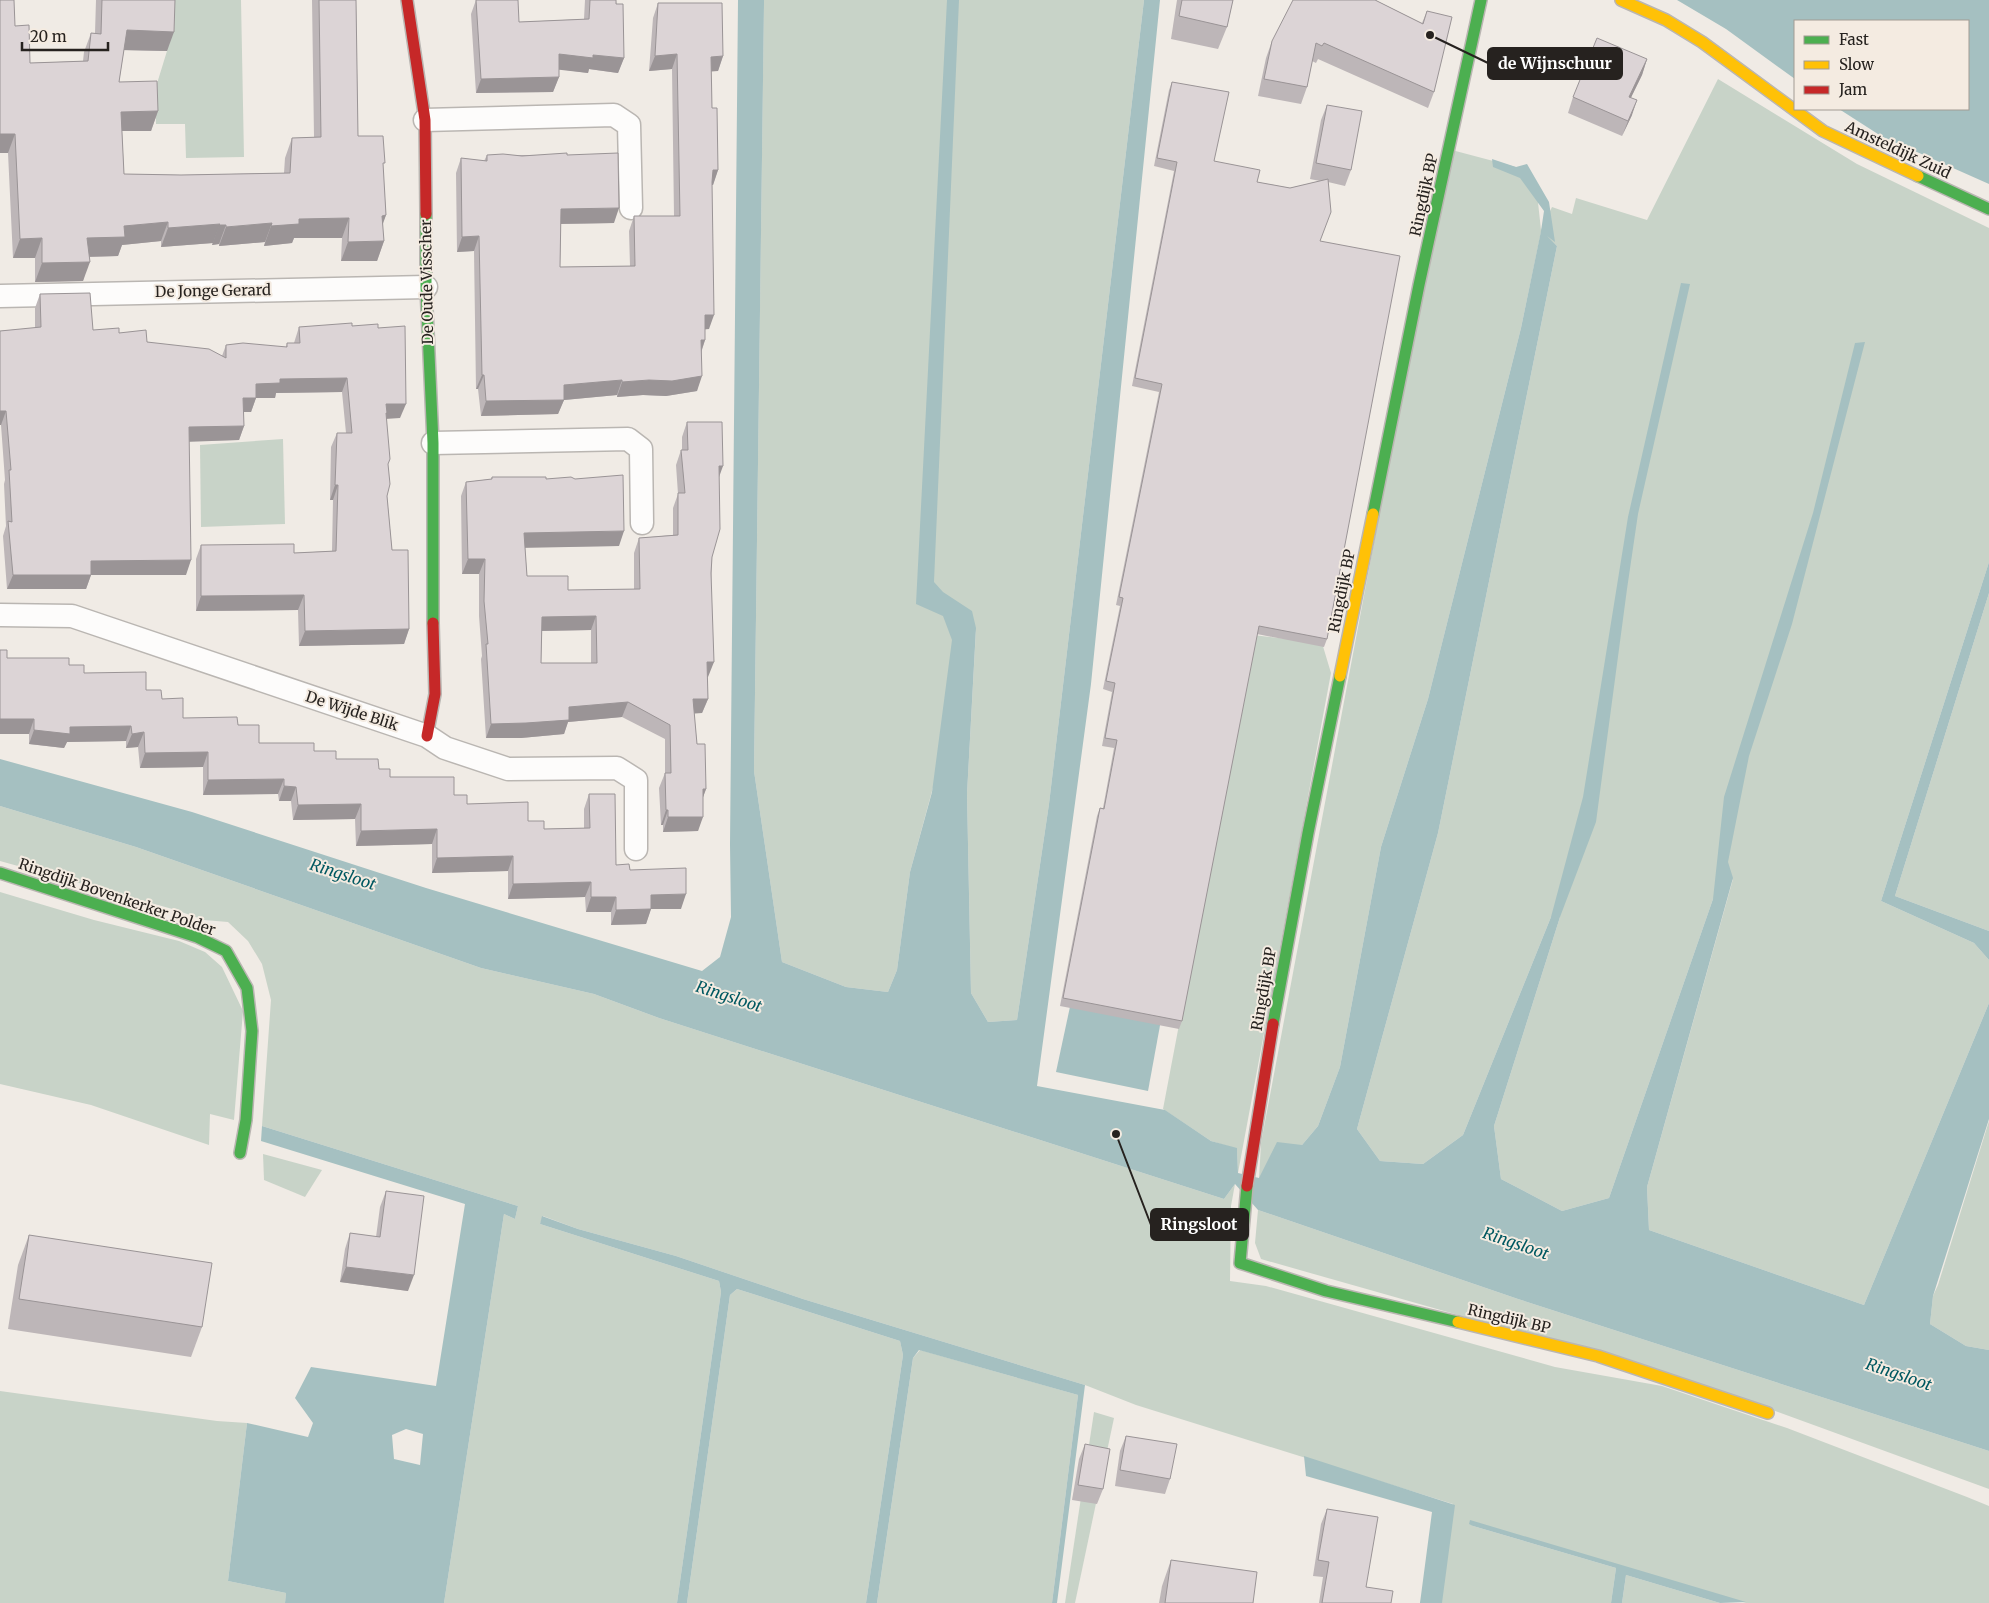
<svg xmlns="http://www.w3.org/2000/svg" width="1989" height="1603" viewBox="0 0 1989 1603" font-family="Merriweather,serif">
<style>
.green{fill:#c8d3c8}
.water{fill:#a5c0c1;fill-rule:evenodd}
.lines{fill:none;stroke-linecap:round;stroke-linejoin:round}
.street-casing{stroke:#bab6b2;stroke-width:25}
.fast-casing{stroke:#bab6b2;stroke-width:14}
.slow-casing{stroke:#bab6b2;stroke-width:14}
.jam-casing{stroke:#bab6b2;stroke-width:14}
.street{stroke:#fdfcfb;stroke-width:22}
.fast{stroke:#4caf50;stroke-width:11}
.slow{stroke:#ffc107;stroke-width:11}
.jam{stroke:#c62828;stroke-width:11}
.wall{fill:#bdb6b8;fill-rule:evenodd}
.shaded-wall{fill:#9a9496}
.building{fill:#dcd4d6;stroke:#9a9496;fill-rule:evenodd}
.labels{text-anchor:middle;stroke-width:4;stroke-linejoin:round;paint-order:stroke}
.street-label{font-size:15px;fill:#26221f;stroke:#f4ebe1}
.water-label{font-size:16px;font-style:italic;fill:#005861;stroke:#f4ebe1}
.leader{fill:none;stroke:#26221f;stroke-width:2}
.callout-dot{fill:#26221f;stroke:#f4ebe1;stroke-width:2}
.callout{fill:#26221f;stroke:#26221f;stroke-width:2}
.callout-label{font-size:16px;text-anchor:middle;font-weight:bold;fill:#fff}
</style>
<rect width="100%" height="100%" fill="#f0ebe5"/>
<!-- green -->
<g class="green">
<polygon points="169,0 241,0 244,157 186,158 185,124 156,124 155,90 167,51"/>
<polygon points="764,0 1144,0 1049,804 1017,1020 988,1022 971,993 967,794 976,629 910,872 897,970 888,992 846,987 782,962 754,771"/>
<polygon points="1718,79 1857,164 1989,228 1989,562 1881,901 1974,943 1989,960 1989,1003 1864,1305 1649,1230 1647,1187 1733,879 1713,899 1609,1198 1562,1211 1501,1179 1494,1126 1560,917 1551,917 1463,1135 1423,1164 1380,1161 1357,1129 1438,833 1557,246 1541,232 1521,328 1428,699 1381,847 1340,1067 1318,1126 1302,1145 1259,1179 1261,1143 1448,149 1516,167 1536,184 1541,230 1552,207 1572,214 1576,198 1647,220"/>
<polygon points="283,439 285,524 201,527 200,445"/>
<polygon points="1989,593 1989,931 1895,896"/>
<polygon points="1253,635 1322,643 1331,673 1238,1173 1237,1149 1211,1141 1163,1109"/>
<polygon points="0,806 136,847 481,968 594,994 659,1018 1224,1199 1235,1184 1231,1206 1230,1281 1266,1286 1555,1367 1662,1386 1787,1428 1967,1497 1989,1506 1989,1603 1746,1603 1470,1521 1473,1526 1616,1568 1611,1603 1420,1603 1453,1504 1136,1405 1085,1385 803,1299 676,1256 578,1229 543,1216 540,1224 719,1281 721,1292 677,1603 444,1603 504,1214 515,1219 518,1206 262,1126 271,1000 262,964 248,941 228,922 204,920 176,910 0,861"/>
<polygon points="0,892 94,920 179,941 205,952 222,967 243,1011 234,1120 210,1114 209,1145 91,1105 0,1084"/>
<polygon points="1989,1121 1989,1350 1966,1346 1930,1324 1933,1296 1938,1285"/>
<polygon points="263,1154 322,1170 305,1197 264,1180"/>
<polygon points="1258,1210 1518,1299 1989,1451 1989,1489 1704,1385 1261,1259 1255,1243"/>
<polygon points="737,1289 900,1341 903,1355 866,1603 687,1603 730,1295"/>
<polygon points="920,1350 1078,1395 1052,1603 877,1603 913,1358"/>
<polygon points="0,1391 217,1421 247,1423 228,1581 286,1593 285,1603 0,1603"/>
<polygon points="1094,1412 1114,1418 1075,1603 1065,1603"/>
<polygon points="1626,1575 1720,1603 1622,1603"/>
</g>
<!-- water -->
<g class="water">
<polygon points="738,0 764,0 764,4 754,771 782,962 846,987 888,992 897,970 910,872 932,792 952,640 943,616 916,604 947,0 959,0 934,582 943,592 972,611 976,628 967,794 971,993 988,1022 1017,1020 1049,804 1144,0 1160,0 1091,684 1037,1086 1165,1110 1211,1141 1237,1148 1238,1173 1259,1178 1277,1142 1302,1145 1318,1126 1340,1067 1381,847 1428,699 1521,328 1541,231 1544,211 1520,178 1493,167 1492,159 1516,167 1527,164 1549,202 1555,242 1547,236 1557,246 1438,833 1357,1129 1380,1161 1423,1164 1463,1135 1551,917 1583,797 1628,517 1681,283 1690,284 1638,514 1627,589 1596,822 1560,917 1494,1126 1501,1179 1562,1211 1609,1198 1713,899 1724,797 1813,513 1855,343 1865,342 1792,624 1749,756 1728,862 1733,878 1647,1187 1649,1230 1864,1305 1989,1003 1989,1119 1933,1296 1930,1324 1966,1346 1989,1350 1989,1451 1518,1299 1258,1210 1235,1184 1224,1199 659,1018 594,994 481,968 136,847 0,806 0,759 192,812 426,888 702,971 720,957 731,917 730,845"/>
<polygon points="1677,0 1989,0 1989,184 1881,136 1839,109 1968,109 1968,21 1795,21 1795,79 1726,29"/>
<polygon points="1989,562 1989,593 1895,896 1989,931 1989,960 1974,943 1881,901"/>
<polygon points="1071,1002 1161,1020 1148,1091 1056,1072"/>
<path d="M262,1126L518,1206L515,1219L504,1214L444,1603H285L286,1593L228,1581L247,1423L308,1437L313,1423L295,1398L311,1367L436,1386L465,1204L261,1141ZM406,1429L423,1434L420,1465L394,1459L392,1435Z"/>
<polygon points="542,1216 578,1229 676,1256 803,1299 1085,1385 1057,1603 1052,1603 1078,1395 919,1350 913,1358 877,1603 866,1603 903,1355 900,1341 737,1289 730,1295 687,1603 677,1603 721,1292 719,1281 540,1224"/>
<polygon points="1304,1456 1455,1505 1442,1603 1420,1603 1432,1512 1306,1476"/>
<polygon points="1470,1520 1746,1602 1720,1603 1626,1575 1622,1603 1611,1603 1616,1568 1473,1526 1469,1524"/>
</g>
<g class="lines">
<defs>
<g id="street">
<polyline points="425,120 614,115 629,125 631,208"/>
<polyline points="0,296 426,287"/>
<polyline points="433,443 628,439 641,449 642,523"/>
<polyline points="0,615 72,616 427,736 445,748 508,769 617,768 636,780 636,849"/>
</g>
<g id="fast">
<polyline points="1918,176 1989,209"/>
<polyline points="426,214 426,287 433,443 433,623"/>
<polyline points="1373,514 1419,285 1481,0"/>
<polyline points="0,873 197,937 226,951 247,988 252,1031 246,1120 240,1153"/>
<polyline points="1273,1024 1308,833 1340,676"/>
<polyline points="1247,1186 1240,1263 1326,1291 1458,1322"/>
</g>
<g id="slow">
<polyline points="1621,0 1666,20 1702,42 1823,131 1918,176"/>
<polyline points="1340,676 1373,514"/>
<polyline points="1458,1322 1598,1356 1768,1413"/>
</g>
<g id="jam">
<polyline points="407,0 425,120 426,214"/>
<polyline points="427,736 435,694 433,623"/>
<polyline points="1247,1186 1273,1024"/>
</g>
</defs>
<!-- street casing -->
<use href="#street" class="street-casing"/>
<!-- fast casing -->
<use href="#fast" class="fast-casing"/>
<!-- slow casing -->
<use href="#slow" class="slow-casing"/>
<!-- jam casing -->
<use href="#jam" class="jam-casing"/>
<!-- street -->
<use href="#street" class="street"/>
<!-- fast -->
<use href="#fast" class="fast"/>
<!-- slow -->
<use href="#slow" class="slow"/>
<!-- jam -->
<use href="#jam" class="jam"/>
</g>
<!-- wall -->
<g class="wall">
<polygon points="0,0 15,26 30,63 83,61 84,52 91,33 95,33 96,0 175,0 167,51 124,50 119,82 158,111 151,131 122,131 124,174 181,175 284,173 285,158 292,138 314,137 312,0 356,0 358,136 383,168 386,215 382,224 384,241 377,261 341,261 342,238 294,238 292,243 264,246 265,242 219,246 219,244 212,245 213,243 161,247 161,241 122,245 118,256 89,257 83,281 35,282 35,258 13,258 8,153 0,153"/>
<polygon points="476,0 519,22 584,19 585,0 616,0 624,58 618,73 589,69 588,73 559,69 559,77 553,92 476,93 471,14"/>
<polygon points="1177,0 1233,0 1227,27 1218,49 1171,39"/>
<polygon points="1377,0 1377,1 1422,23 1427,11 1434,92 1428,108 1318,59 1316,63 1312,61 1307,87 1301,104 1258,96 1266,58 1272,41"/>
<polygon points="658,3 723,56 718,71 711,71 712,108 718,170 713,185 712,185 709,329 705,329 705,340 702,350 697,391 666,396 643,395 617,397 617,395 564,400 558,414 481,416 478,389 476,389 474,251 457,252 456,173 461,158 484,161 487,155 567,155 614,223 561,224 560,267 630,266 629,231 634,216 674,216 672,69 649,71 653,18"/>
<polygon points="1647,59 1642,75 1631,97 1632,115 1622,136 1568,113 1573,97"/>
<polygon points="1172,82 1214,161 1257,182 1290,188 1320,181 1310,179 1321,120 1327,105 1351,170 1345,186 1328,182 1320,241 1327,639 1324,647 1257,634 1182,1021 1179,1029 1060,1006 1097,816 1100,808 1103,808 1114,748 1102,746 1112,692 1103,689 1120,606 1116,605 1159,392 1132,386 1174,171 1154,166 1169,90"/>
<polygon points="40,294 93,330 119,333 147,342 222,356 226,345 286,347 287,343 294,343 299,327 352,326 378,328 400,418 386,418 388,464 387,496 392,550 409,629 404,644 299,646 298,610 196,611 196,559 201,545 294,553 332,551 333,500 330,500 331,447 337,433 346,433 342,392 276,393 275,398 256,398 251,412 243,412 244,426 239,440 189,441 186,575 91,575 86,589 7,589 3,536 6,526 4,484 5,480 1,425 0,425 0,331 35,328 35,308"/>
<path d="M687,422L719,476L712,557L708,677H707L708,699L702,713H694L697,744L706,789L703,797L698,831L663,832V825H661L659,788L665,773V739L622,717L568,722L564,734L521,738H486L481,659L482,656L479,616V574H462L461,496L466,482L491,479L492,477L546,479L619,546L525,547L527,576L568,590L634,589V553L639,538L673,535V508L678,494L676,465L681,450H682V437ZM591,630V663H541L542,631Z"/>
<polygon points="7,658 69,665 84,673 146,690 162,699 183,718 238,725 259,743 314,751 336,759 379,769 390,777 454,795 467,804 528,821 544,829 584,828 584,809 589,794 616,865 630,870 681,909 651,909 646,924 611,925 611,912 586,912 585,897 508,899 508,871 432,873 432,844 356,846 355,819 293,820 291,801 279,801 278,794 203,795 203,767 140,768 138,747 126,748 126,741 67,742 64,748 29,744 29,734"/>
<polygon points="386,1191 408,1291 340,1282 345,1249 350,1233 376,1237 380,1207"/>
<polygon points="29,1235 202,1327 191,1357 8,1329 18,1265"/>
<polygon points="1126,1436 1170,1479 1165,1494 1115,1486 1120,1451"/>
<polygon points="1085,1444 1103,1489 1097,1504 1072,1500 1079,1459"/>
<polygon points="1327,1509 1366,1587 1391,1603 1319,1603 1323,1577 1313,1576 1321,1524"/>
<polygon points="1171,1560 1253,1603 1159,1603 1162,1586"/>
</g>
<!-- shaded-wall -->
<g class="shaded-wall">
<polygon points="127,30 174,32 167,51 120,50"/>
<polygon points="559,54 593,55 624,58 618,73 589,69 588,73 553,69"/>
<polygon points="677,54 672,69 649,71 655,56"/>
<polygon points="723,56 718,71 705,72 711,57"/>
<polygon points="1647,59 1642,75 1624,112 1629,97"/>
<polygon points="559,77 553,92 476,93 481,79"/>
<polygon points="1637,100 1632,115 1622,136 1628,121"/>
<polygon points="158,111 151,131 114,131 121,112"/>
<polygon points="0,134 15,134 8,153 0,153"/>
<polygon points="713,170 718,170 713,185 707,184"/>
<polygon points="619,208 614,223 556,224 561,209"/>
<polygon points="386,215 379,235 382,216"/>
<polygon points="349,218 342,238 294,238 292,243 264,246 271,226 299,219"/>
<polygon points="168,222 161,241 122,245 118,256 80,257 87,238 124,226"/>
<polygon points="272,223 265,242 219,246 226,227"/>
<polygon points="220,224 213,243 161,247 168,228"/>
<polygon points="219,225 226,225 219,244 212,245"/>
<polygon points="479,236 474,251 457,252 462,237"/>
<polygon points="42,238 35,258 13,258 20,239"/>
<polygon points="384,241 377,261 341,261 348,242"/>
<polygon points="90,262 83,281 35,282 42,263"/>
<polygon points="705,315 714,315 709,329 699,330"/>
<polygon points="701,340 705,340 700,355"/>
<polygon points="482,375 484,375 478,389 476,389"/>
<polygon points="702,376 697,391 666,396 643,395 617,397 622,382"/>
<polygon points="347,378 342,392 276,393 275,398 251,398 256,384 280,379"/>
<polygon points="622,380 617,395 564,400 558,414 481,416 486,401 564,385"/>
<polygon points="243,398 256,398 251,412 238,412"/>
<polygon points="386,404 406,404 400,418 385,419"/>
<polygon points="0,411 6,411 1,425 0,425"/>
<polygon points="244,426 239,440 184,442 189,427"/>
<polygon points="719,466 723,466 718,480"/>
<polygon points="335,485 338,485 333,500 330,500"/>
<polygon points="624,531 619,546 518,548 524,533"/>
<polygon points="468,559 485,559 479,574 462,574"/>
<polygon points="191,560 186,575 91,575 86,589 7,589 13,575 91,561"/>
<polygon points="304,595 298,610 196,611 201,596"/>
<polygon points="596,616 591,630 537,631 542,617"/>
<polygon points="409,629 404,644 299,646 305,631"/>
<polygon points="707,662 714,662 708,677 701,677"/>
<polygon points="693,699 708,699 702,713 688,714"/>
<polygon points="628,702 622,717 568,722 564,734 521,738 486,738 491,724 569,707"/>
<polygon points="0,719 34,719 29,734 0,734"/>
<polygon points="131,726 126,741 67,742 64,748 29,744 34,730 70,727"/>
<polygon points="144,732 138,747 126,748 132,734"/>
<polygon points="208,752 203,767 140,768 145,753"/>
<polygon points="284,779 278,794 203,795 208,780"/>
<polygon points="284,786 296,787 291,801 279,801"/>
<polygon points="703,789 706,789 701,803"/>
<polygon points="361,804 355,819 293,820 298,805"/>
<polygon points="666,810 668,810 663,825 661,825"/>
<polygon points="668,817 703,817 698,831 663,832"/>
<polygon points="437,829 432,844 356,846 361,831"/>
<polygon points="513,856 508,871 432,873 437,858"/>
<polygon points="591,882 585,897 508,899 513,884"/>
<polygon points="686,894 681,909 645,909 651,895"/>
<polygon points="591,897 616,897 611,912 586,912"/>
<polygon points="651,909 646,924 611,925 616,910"/>
<polygon points="346,1267 414,1275 408,1291 340,1282"/>
</g>
<!-- building -->
<g class="building">
<polygon points="0,0 14,0 15,26 29,25 30,63 88,61 91,33 101,34 102,0 175,0 174,32 127,30 119,82 157,81 158,111 121,112 124,174 181,175 290,173 292,138 321,137 319,0 356,0 358,136 383,136 385,163 383,163 386,215 382,216 384,241 348,242 349,218 299,219 299,224 271,226 272,223 226,227 226,225 219,225 220,224 168,228 168,222 124,226 125,237 87,238 90,262 42,263 42,238 20,239 15,134 0,134"/>
<polygon points="476,0 518,0 519,22 589,19 590,0 616,0 616,4 623,4 624,58 593,55 593,58 559,54 559,77 481,79"/>
<polygon points="1182,0 1233,0 1227,27 1179,16"/>
<polygon points="1293,0 1375,0 1423,24 1427,11 1452,17 1434,92 1324,43 1322,46 1316,43 1307,87 1264,79 1272,41"/>
<polygon points="658,3 722,3 723,56 711,57 712,108 717,108 718,170 713,170 712,182 714,315 705,315 705,340 701,340 702,376 672,381 649,380 622,382 622,380 564,385 564,400 486,401 484,375 482,375 479,236 462,237 461,158 487,161 487,155 503,154 522,156 567,153 567,155 618,153 619,208 561,209 560,267 635,266 634,216 680,216 677,54 655,56"/>
<polygon points="1597,38 1647,59 1629,97 1637,100 1628,121 1573,97"/>
<polygon points="1172,82 1229,92 1214,161 1260,170 1257,182 1290,188 1328,179 1331,212 1320,241 1400,256 1327,639 1259,626 1182,1021 1063,998 1100,808 1104,809 1117,740 1105,738 1115,683 1106,681 1123,598 1119,597 1162,384 1135,378 1177,162 1157,158"/>
<polygon points="1327,105 1362,111 1351,170 1316,163"/>
<polygon points="90,293 93,330 119,328 119,333 146,330 147,342 209,349 226,358 226,345 243,343 287,347 287,343 300,343 299,327 352,323 352,326 378,324 378,328 405,326 406,404 386,404 387,413 386,413 390,459 388,464 390,484 387,496 392,550 408,550 409,629 305,631 304,595 201,596 201,545 294,544 294,553 336,551 338,485 335,485 337,433 352,433 347,378 280,379 280,383 256,384 256,398 243,398 244,426 189,427 191,560 91,561 91,575 13,575 8,521 12,522 9,470 11,470 6,411 0,411 0,331 41,327 40,294"/>
<path d="M687,422H722L723,466H719L720,529L712,557L711,573L714,662H707L708,699H693L697,744H705L706,789H703V817H668V810H666L665,773H671L670,725L628,702L569,707V720L526,723L491,724L486,644H488L484,601L485,559H468L466,482L492,479V477H546V479L571,477L575,479L623,475L624,531L524,533L527,576H568V590L640,589L639,538L678,535V493H685L681,450H688ZM596,616L597,663H541L542,617Z"/>
<polygon points="0,650 7,650 7,658 69,658 69,665 84,665 84,673 146,672 146,690 161,690 162,699 183,698 183,718 237,717 238,725 259,725 259,743 314,743 314,751 336,751 336,759 378,759 379,769 390,769 390,777 454,777 454,795 467,795 467,804 528,802 528,821 544,821 544,829 590,828 589,794 615,794 616,865 629,864 630,870 686,868 686,894 651,895 651,909 616,910 616,897 591,897 591,882 513,884 513,856 437,858 437,829 361,831 361,804 298,805 296,787 284,786 284,779 208,780 208,752 145,753 144,732 132,734 131,726 70,727 70,734 34,730 34,719 0,719"/>
<polygon points="386,1191 424,1196 414,1275 346,1267 350,1233 380,1237"/>
<polygon points="29,1235 212,1263 202,1327 19,1299"/>
<polygon points="1126,1436 1177,1444 1170,1479 1120,1470"/>
<polygon points="1085,1444 1110,1449 1103,1489 1078,1485"/>
<polygon points="1327,1509 1378,1517 1366,1587 1393,1591 1391,1603 1322,1603 1329,1562 1318,1560"/>
<polygon points="1171,1560 1257,1572 1253,1603 1165,1603"/>
</g>
<g class="labels">
<!-- street labels -->
<g class="street-label">
<text transform="translate(1898 150) rotate(25)" y="5">Amsteldijk Zuid</text>
<text transform="translate(1424 195) rotate(-78)" y="5">Ringdijk BP</text>
<text transform="translate(427 282) rotate(-91)" y="5">De Oude Visscher</text>
<text transform="translate(213 291) rotate(-1)" y="5">De Jonge Gerard</text>
<text transform="translate(1342 591) rotate(-79)" y="5">Ringdijk BP</text>
<text transform="translate(352 711) rotate(18)" y="5">De Wijde Blik</text>
<text transform="translate(117 897) rotate(19)" y="5">Ringdijk Bovenkerker Polder</text>
<text transform="translate(1264 989) rotate(-80)" y="5">Ringdijk BP</text>
<text transform="translate(1509 1319) rotate(13)" y="5">Ringdijk BP</text>
</g>
<!-- water labels -->
<g class="water-label">
<text transform="translate(343 874) rotate(18)" y="6">Ringsloot</text>
<text transform="translate(729 996) rotate(18)" y="6">Ringsloot</text>
<text transform="translate(1516 1243) rotate(19)" y="6">Ringsloot</text>
<text transform="translate(1899 1374) rotate(19)" y="6">Ringsloot</text>
</g>
</g>
<!-- callouts -->
<path class="leader" d="M1430 35L1488 63M1116 1134L1151 1225"/>
<g class="callout-dot">
<circle cx="1430" cy="35" r="5"/>
<circle cx="1116" cy="1134" r="5"/>
</g>
<g class="callout">
<rect x="1488" y="48" width="134" height="31" rx="5"/>
<rect x="1151" y="1209" width="97" height="31" rx="5"/>
</g>
<g class="callout-label">
<text x="1555" y="69">de Wijnschuur</text>
<text x="1199" y="1230">Ringsloot</text>
</g>
<!-- legend -->
<rect x="1794" y="20" width="175" height="90" fill="#f4ebe1" stroke="#a29b93"/>
<rect x="1804" y="36" width="25" height="8" fill="#4caf50" stroke="#a29b93"/>
<text x="1839" y="45" font-size="15" fill="#26221f">Fast</text>
<rect x="1804" y="61" width="25" height="8" fill="#ffc107" stroke="#a29b93"/>
<text x="1839" y="70" font-size="15" fill="#26221f">Slow</text>
<rect x="1804" y="86" width="25" height="8" fill="#c62828" stroke="#a29b93"/>
<text x="1839" y="95" font-size="15" fill="#26221f">Jam</text>
<!-- scale -->
<path d="M22 42v8h86v-8" fill="none" stroke="#26221f" stroke-width="2.5"/>
<text x="30" y="42" font-size="15" fill="#26221f" stroke="#f4ebe1" stroke-width="4" paint-order="stroke">20 m</text>
</svg>
